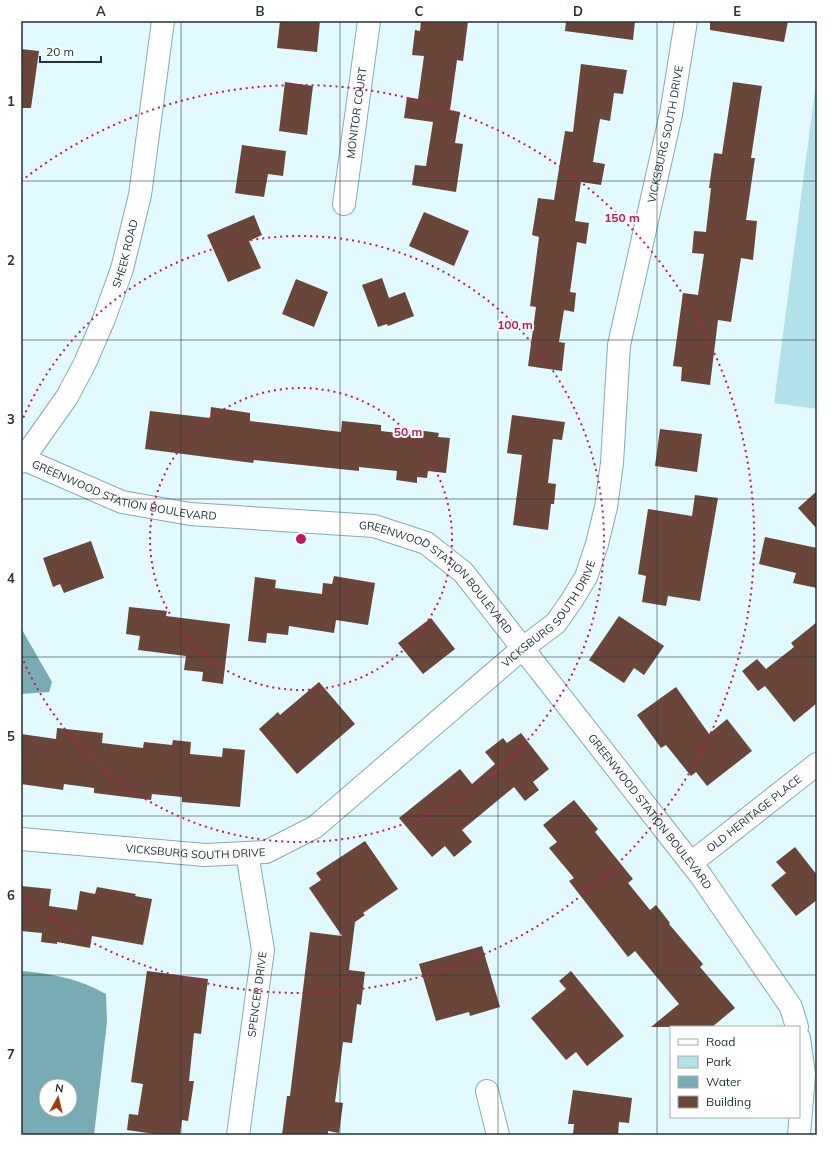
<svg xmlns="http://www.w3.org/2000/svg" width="838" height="1156" viewBox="0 0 838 1156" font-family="Mulish,sans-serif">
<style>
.green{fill:#b2e1e9}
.water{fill:#78abb3;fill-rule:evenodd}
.building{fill:#6a4539}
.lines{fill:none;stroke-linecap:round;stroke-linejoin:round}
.minor-casing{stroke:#84acb2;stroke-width:24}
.minor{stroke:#fff;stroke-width:22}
.grid{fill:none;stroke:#223235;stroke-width:1;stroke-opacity:0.55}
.ring{fill:none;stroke:#c2185b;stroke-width:2;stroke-dasharray:2 4}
.labels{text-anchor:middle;stroke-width:4;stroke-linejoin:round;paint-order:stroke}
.street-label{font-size:11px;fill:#223235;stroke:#fff}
.centre{fill:#c2185b;stroke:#fff;stroke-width:2}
.ring-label{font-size:12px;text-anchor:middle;font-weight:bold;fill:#c2185b;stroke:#fff;stroke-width:4;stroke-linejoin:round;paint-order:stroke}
.neatline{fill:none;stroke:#223235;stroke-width:1.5}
.grid-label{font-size:13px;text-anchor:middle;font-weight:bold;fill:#223235}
</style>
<rect width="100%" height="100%" fill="#e2fafe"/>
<!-- green -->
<polygon class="green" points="817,75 817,409 774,403"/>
<!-- water -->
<g class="water">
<polygon points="21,628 52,682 49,692 21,694"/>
<path d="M21,971C54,974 77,978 106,994L107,1022L94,1135H21ZM46,1086H70V1110H46Z"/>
</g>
<!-- building -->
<g class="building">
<polygon points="280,21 320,21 317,52 277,48"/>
<polygon points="421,21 468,21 463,61 457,60 450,110 460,112 455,143 463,144 456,192 412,185 415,165 426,166 433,122 404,118 407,97 418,99 424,56 412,55 415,30 420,31"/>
<polygon points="566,21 635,21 633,40 565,31"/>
<polygon points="710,21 788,21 784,42 710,30"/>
<polygon points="21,49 39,51 31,108 21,108"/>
<polygon points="581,64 627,70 623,94 614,93 610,121 600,119 593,162 605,164 601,185 581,182 575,221 589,223 586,244 577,242 570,292 576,293 574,312 564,310 559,342 565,343 562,371 528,366 536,307 530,306 539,237 532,235 538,198 554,200 565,131 573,132"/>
<polygon points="285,82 313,86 307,135 279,131"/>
<polygon points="733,82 762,86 751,158 755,158 746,220 757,221 753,260 741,258 731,322 718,320 710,385 681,381 682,367 673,366 683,293 698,295 704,254 692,253 694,231 706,232 711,188 709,188 714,153 722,154"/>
<polygon points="242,145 286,151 283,176 268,174 264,197 235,193"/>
<polygon points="424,212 469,231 454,266 409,246"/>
<polygon points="254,215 262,235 249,241 261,268 228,282 207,235"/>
<polygon points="382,278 389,298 405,292 414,316 388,326 387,324 378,327 362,285"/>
<polygon points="296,279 328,292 314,327 282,314"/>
<polygon points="211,407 250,413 250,421 341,432 342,421 381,425 381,431 416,435 417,430 439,433 438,437 450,438 446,473 428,471 427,478 417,477 417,483 396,480 397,471 359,467 359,471 254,460 253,463 145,449 150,411 210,418"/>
<polygon points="512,415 565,422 562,440 553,439 548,483 556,484 554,504 551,504 548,530 513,525 522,455 507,453"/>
<polygon points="660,429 702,434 697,472 655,466"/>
<polygon points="817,491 817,529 798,508"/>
<polygon points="695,495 718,498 700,601 668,596 666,606 642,602 646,576 638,574 648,509 692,516"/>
<polygon points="765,537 817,548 817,588 793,583 796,573 759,564"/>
<polygon points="91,541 104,578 64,593 60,584 53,587 43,558"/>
<polygon points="334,576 375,583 368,625 336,620 334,633 289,626 288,635 267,633 266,643 248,641 255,577 276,580 275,588 322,594 323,583 332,584"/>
<polygon points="129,607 167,611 166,616 230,624 223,684 202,681 203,672 184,670 186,656 138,650 140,636 126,634"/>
<polygon points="619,616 664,646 644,675 634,668 624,683 589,660"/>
<polygon points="431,618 455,649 423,674 398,643"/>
<polygon points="817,622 817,703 794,722 765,686 758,691 742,671 757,659 766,669 794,647 791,643"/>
<polygon points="319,682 355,724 297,774 259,729 278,712 280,715"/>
<polygon points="676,687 709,734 727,719 752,751 707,786 696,772 691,776 666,745 661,748 637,715"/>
<polygon points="57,728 103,733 102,743 143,748 144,742 172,745 173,740 191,742 190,754 222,757 223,748 245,750 240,807 182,802 182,797 152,794 151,800 94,793 94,788 64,784 63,790 21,784 21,734 56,739"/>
<polygon points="521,733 549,769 533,782 539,790 525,801 514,787 462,830 472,842 454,857 445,846 432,857 399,818 460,769 472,784 495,764 485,752 503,738 507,743"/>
<polygon points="574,800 598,829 595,832 633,879 628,883 650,910 656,905 670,923 669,924 703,964 700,967 735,1008 712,1027 651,1027 679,1004 635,951 628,957 569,881 574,878 549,848 557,842 543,825"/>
<polygon points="365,841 398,889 363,913 365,915 355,922 349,970 365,972 361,1005 357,1004 352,1043 343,1042 335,1102 343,1103 339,1133 328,1131 328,1135 282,1135 287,1096 290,1096 310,932 342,936 309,888 321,880 316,873"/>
<polygon points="795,847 817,875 817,900 796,916 771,885 786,873 776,862"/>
<polygon points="21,886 51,889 49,906 77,910 80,891 95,894 97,887 136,894 135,896 152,899 143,945 92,936 90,948 57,942 57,944 41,942 42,933 21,931"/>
<polygon points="482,946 500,1007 470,1016 469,1012 436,1021 419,964"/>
<polygon points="147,971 208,979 201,1034 194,1033 189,1081 194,1081 188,1121 182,1120 180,1135 162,1135 127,1130 129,1114 138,1115 143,1084 131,1082"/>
<polygon points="571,971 624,1036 587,1066 576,1052 566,1060 531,1018 566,989 559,981"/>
<polygon points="573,1090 632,1098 629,1123 619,1122 618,1135 573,1135 574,1124 568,1124"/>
</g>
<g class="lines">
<defs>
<g id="minor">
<path id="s1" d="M344,204L369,21"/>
<path id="s2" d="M23,459L122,502L190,514L374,526L426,543L463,572L701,876L791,1007L797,1027"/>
<path id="s3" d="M21,462L67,397L85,363L104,319L122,269L140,195L163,21"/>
<path id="s4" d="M21,839L205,855L266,852L315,827L523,648L556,623L572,600L586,577L597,544L606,507L612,463L619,345L671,114L686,21"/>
<path id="s5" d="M691,863L817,764"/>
<polyline points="799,1038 804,1074 799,1135"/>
<polyline points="487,1091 498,1135"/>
<path id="s6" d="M238,1135L263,950L247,853"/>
</g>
</defs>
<!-- minor casing -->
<use href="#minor" class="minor-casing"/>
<!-- minor -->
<use href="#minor" class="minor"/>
</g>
<!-- grid -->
<path class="grid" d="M181,21V1135M340,21V1135M498,21V1135M657,21V1135M21,181H817M21,340H817M21,499H817M21,657H817M21,816H817M21,975H817"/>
<!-- distance rings -->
<g class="ring">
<circle cx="301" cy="539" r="151"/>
<path d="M21 423A303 303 0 1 1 21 655"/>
<path d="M21 181A454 454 0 1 1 21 897"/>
</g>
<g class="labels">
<!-- street labels -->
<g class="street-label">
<text dy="4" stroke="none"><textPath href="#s1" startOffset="92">MONITOR COURT</textPath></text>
<text dy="4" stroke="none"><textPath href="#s4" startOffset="1123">VICKSBURG SOUTH DRIVE</textPath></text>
<text dy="4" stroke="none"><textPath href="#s3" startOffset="235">SHEEK ROAD</textPath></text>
<text dy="4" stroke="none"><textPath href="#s2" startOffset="107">GREENWOOD STATION BOULEVARD</textPath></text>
<text dy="4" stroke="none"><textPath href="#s2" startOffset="443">GREENWOOD STATION BOULEVARD</textPath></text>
<text dy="4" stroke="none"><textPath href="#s4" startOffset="619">VICKSBURG SOUTH DRIVE</textPath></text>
<text dy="4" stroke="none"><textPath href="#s2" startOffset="767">GREENWOOD STATION BOULEVARD</textPath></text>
<text dy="4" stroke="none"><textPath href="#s5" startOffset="80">OLD HERITAGE PLACE</textPath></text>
<text dy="4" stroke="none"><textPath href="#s4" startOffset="175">VICKSBURG SOUTH DRIVE</textPath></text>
<text dy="4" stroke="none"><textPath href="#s6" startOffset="142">SPENCER DRIVE</textPath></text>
</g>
</g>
<circle cx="301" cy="539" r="6" class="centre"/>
<g class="ring-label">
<text x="622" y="222">150 m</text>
<text x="515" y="329">100 m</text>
<text x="408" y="436">50 m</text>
</g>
<!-- border -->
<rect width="838" height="1156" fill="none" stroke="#ffffff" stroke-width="44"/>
<!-- legend -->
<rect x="670" y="1026" width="130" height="92" fill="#ffffff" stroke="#a7adae"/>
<rect x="678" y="1039" width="20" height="6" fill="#ffffff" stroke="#a7adae"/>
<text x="706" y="1046" font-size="12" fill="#223235">Road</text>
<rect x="678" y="1056" width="20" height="12" fill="#b2e1e9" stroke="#a7adae"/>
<text x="706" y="1066" font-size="12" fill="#223235">Park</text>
<rect x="678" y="1076" width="20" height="12" fill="#78abb3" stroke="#a7adae"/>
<text x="706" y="1086" font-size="12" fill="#223235">Water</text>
<rect x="678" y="1096" width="20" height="12" fill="#6a4539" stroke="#a7adae"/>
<text x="706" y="1106" font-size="12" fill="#223235">Building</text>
<!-- north arrow -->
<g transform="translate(58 1098) rotate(8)"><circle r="19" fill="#ffffff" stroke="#a7adae"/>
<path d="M0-3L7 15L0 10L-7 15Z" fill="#a03a10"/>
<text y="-6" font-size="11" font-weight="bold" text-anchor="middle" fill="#223235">N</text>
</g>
<!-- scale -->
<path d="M40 56v6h61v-6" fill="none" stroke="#223235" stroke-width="2"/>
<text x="46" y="56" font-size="12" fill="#223235" stroke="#ffffff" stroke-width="3" paint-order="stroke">20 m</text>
<rect x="22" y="22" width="794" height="1112" class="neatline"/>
<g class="grid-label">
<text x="101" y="16">A</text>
<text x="260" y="16">B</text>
<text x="419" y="16">C</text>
<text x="578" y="16">D</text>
<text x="737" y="16">E</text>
<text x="11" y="106">1</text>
<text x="11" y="265">2</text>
<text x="11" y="424">3</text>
<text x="11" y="583">4</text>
<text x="11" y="741">5</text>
<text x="11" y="900">6</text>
<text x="11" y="1059">7</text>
</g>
</svg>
